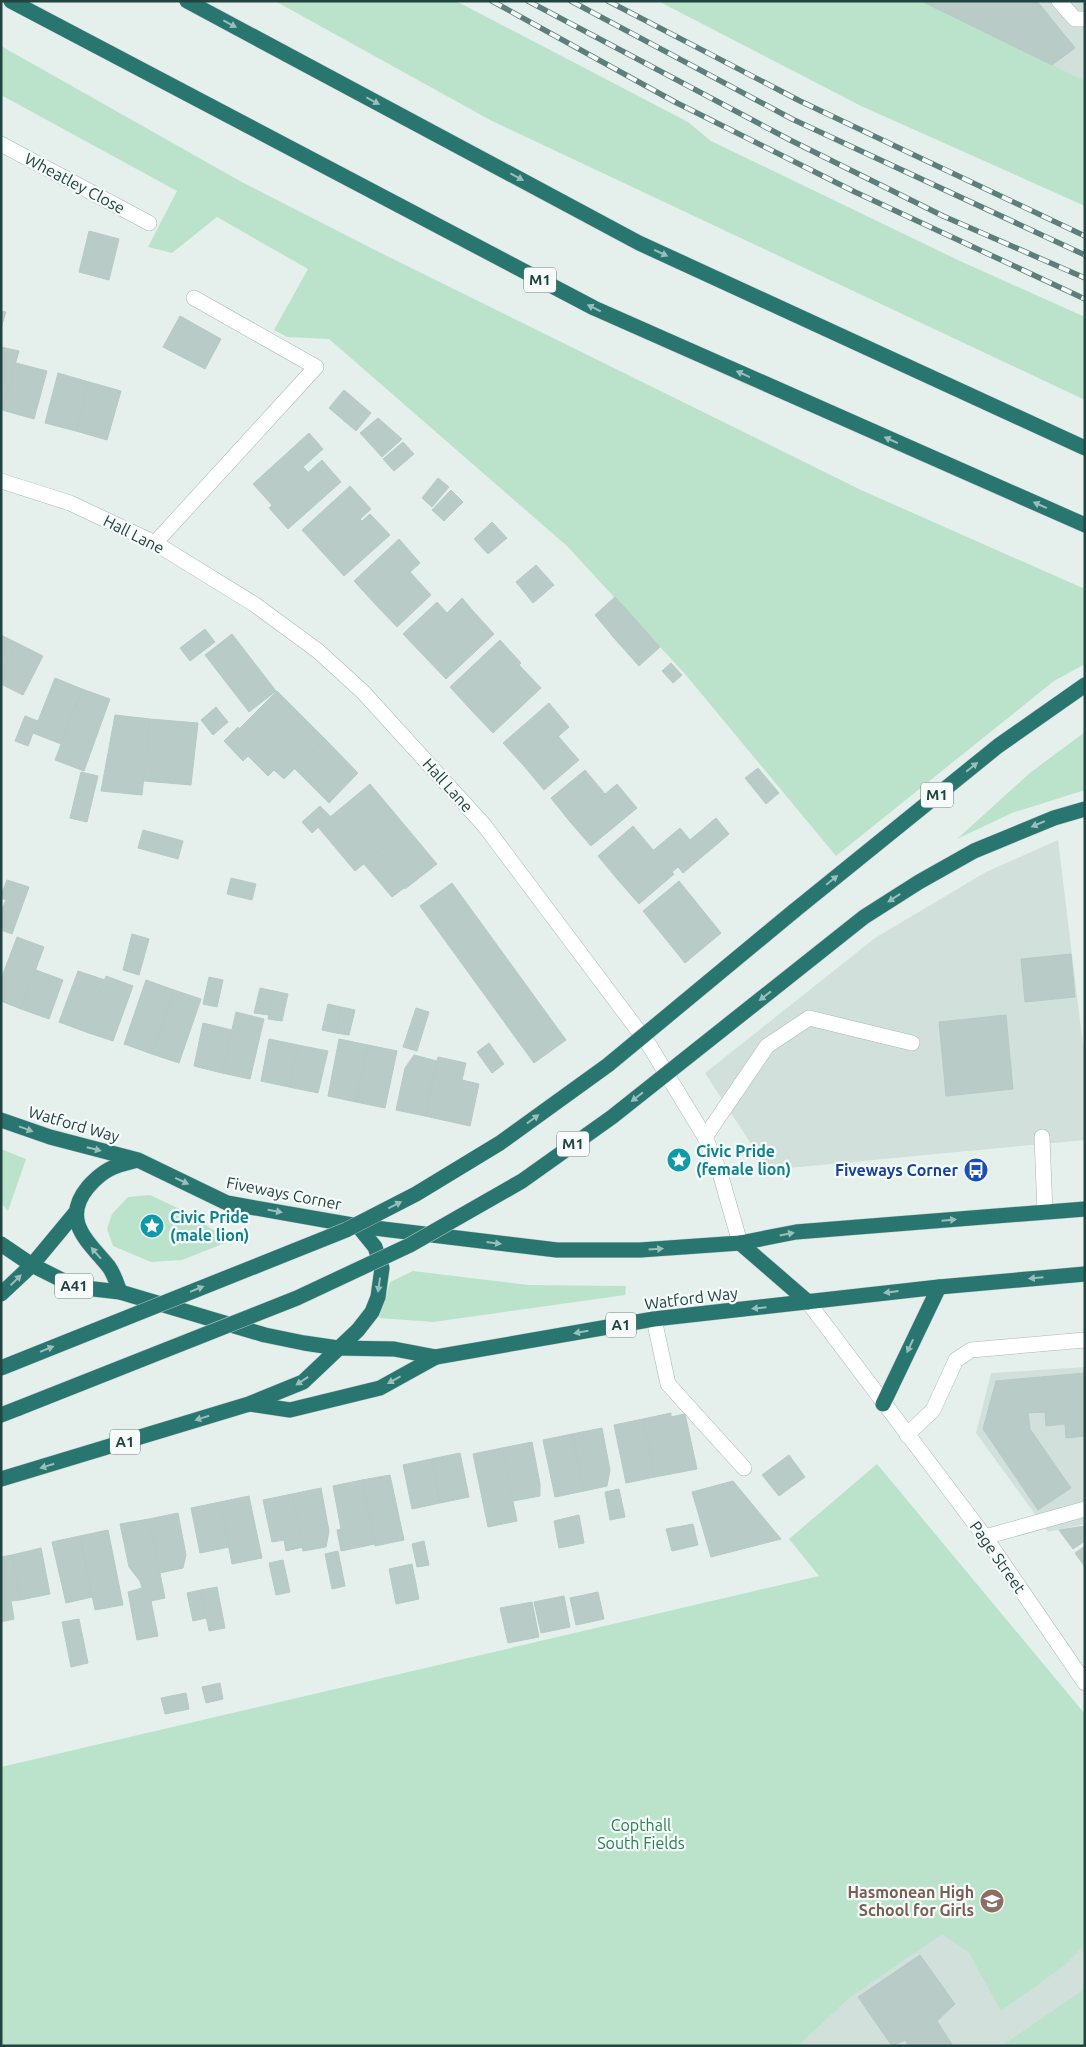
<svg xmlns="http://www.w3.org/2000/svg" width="1086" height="2047" viewBox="0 0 1086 2047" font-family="Ubuntu,sans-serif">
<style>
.built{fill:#d2e0dc}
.green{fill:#bbe3cc}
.building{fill:#b9cbc6;stroke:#b6cac5}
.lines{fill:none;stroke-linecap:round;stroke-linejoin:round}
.minor-casing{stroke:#a6b9b5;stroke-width:16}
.highway-casing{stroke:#c1cbca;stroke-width:16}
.minor{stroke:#fff;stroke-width:15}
.highway{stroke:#297570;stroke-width:15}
.rail-casing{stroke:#5c7f7b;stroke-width:5.5}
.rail{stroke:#f6fbf9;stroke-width:4;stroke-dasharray:11;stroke-linecap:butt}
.highway-bridge-casing{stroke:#c1cbca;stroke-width:16;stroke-linecap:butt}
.highway-bridge{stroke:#297570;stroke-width:15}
.oneway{fill:#9abfbb}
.labels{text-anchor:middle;stroke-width:4.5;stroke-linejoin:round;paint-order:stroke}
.shield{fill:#f6fbf9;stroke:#617b78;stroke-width:1}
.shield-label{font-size:15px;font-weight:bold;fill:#214440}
.street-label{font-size:16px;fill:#214440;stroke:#f6fbf9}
.culture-label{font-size:16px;font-weight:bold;fill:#0d838f;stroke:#f6fbf9;text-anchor:start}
.transit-label{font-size:16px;font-weight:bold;fill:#164399;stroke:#f6fbf9;text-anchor:end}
.park-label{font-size:16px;fill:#258156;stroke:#f6fbf9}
.education-label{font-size:16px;font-weight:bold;fill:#785e54;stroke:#f6fbf9;text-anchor:end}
</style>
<rect width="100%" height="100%" fill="#e5f0ec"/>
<!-- built -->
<g class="built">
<polygon points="895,1 1085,1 1085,105"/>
<polygon points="1058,840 1085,1061 1085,1140 768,1170 705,1073 875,938 986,872"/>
<polygon points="1085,1367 1085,1524 1048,1532 976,1433 991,1373"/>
<polygon points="1085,1760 1085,2046 732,2046"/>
</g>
<!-- green -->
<g class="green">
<polygon points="275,1 456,1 688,122 711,141 960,261 1085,317 1085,400 490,120"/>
<polygon points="658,1 921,1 1085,81 1085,206 861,106"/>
<polygon points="1,46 240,181 375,250 861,490 1085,589 1085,664 1054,681 836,856 685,674 567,546 329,339 287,337 274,330 308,269 217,217 172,253 148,247 177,191 1,95"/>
<polygon points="1085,732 1085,790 1012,813 957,839 1031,772"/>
<polygon points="1,1149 26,1159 8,1211 1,1203"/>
<polygon points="150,1195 186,1212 230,1241 182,1260 151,1262 113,1246 107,1229 112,1214 128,1197"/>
<polygon points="413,1271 529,1285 626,1286 625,1295 433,1322 379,1318 390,1282"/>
<polygon points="877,1464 1085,1714 1085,1945 1064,1966 1001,2011 969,1953 942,1934 848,1999 798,2046 1,2046 1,1767 819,1576 789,1539"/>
<polygon points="1085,1989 1085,2046 1001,2046"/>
</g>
<!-- building -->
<g class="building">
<polygon points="921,1 1037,1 1075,48 1052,65"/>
<polygon points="89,231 119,239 109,280 79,272"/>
<polygon points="1,311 6,312 1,328"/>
<polygon points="180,316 221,339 205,369 163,347"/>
<polygon points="1,347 19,351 2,410 1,410"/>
<polygon points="16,363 47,371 34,419 2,410"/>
<polygon points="58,373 89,382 76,431 45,423"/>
<polygon points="89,382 121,391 107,440 76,431"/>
<polygon points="344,390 371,413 356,431 329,408"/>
<polygon points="378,418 402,439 382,457 360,433"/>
<polygon points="309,433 323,449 303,467 308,472 272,505 253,484"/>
<polygon points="403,442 414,454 394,471 383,459"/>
<polygon points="322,460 341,482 288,529 269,508"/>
<polygon points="438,478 449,487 432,507 422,498"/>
<polygon points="350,486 371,509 323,553 302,530"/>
<polygon points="451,490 463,502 444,521 432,510"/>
<polygon points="370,514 390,535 344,576 323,553 360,519 362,521"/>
<polygon points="492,522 507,538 488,554 474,539"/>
<polygon points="399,539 420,563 375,604 354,581"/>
<polygon points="536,565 554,585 533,603 516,582"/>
<polygon points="410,572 431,595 397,627 375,604"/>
<polygon points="615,597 635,619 614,638 595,615"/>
<polygon points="462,598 473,611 425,657 403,634 437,602 447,613"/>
<polygon points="473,611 494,634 446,679 425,657"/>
<polygon points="635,619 660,647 639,666 614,638"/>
<polygon points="205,629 215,642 190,661 180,648"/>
<polygon points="232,634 276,691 249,712 205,655"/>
<polygon points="1,635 17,643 1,673"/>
<polygon points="500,640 521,663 471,710 450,687"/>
<polygon points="17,643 43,656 23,695 1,684 1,673"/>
<polygon points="671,663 682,675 673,683 662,671"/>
<polygon points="519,665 541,688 493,733 471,710"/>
<polygon points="55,678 82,689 61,744 33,733 28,746 15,741 25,716 38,721"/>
<polygon points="82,689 110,699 84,771 55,760"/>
<polygon points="277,691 325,739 284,779 274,770 268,776 248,756 243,761 224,741 238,727 239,729"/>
<polygon points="549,703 569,727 524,766 503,743"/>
<polygon points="216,707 228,722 213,735 201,720"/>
<polygon points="115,715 150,719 142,795 101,791"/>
<polygon points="150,719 198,723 191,785 144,781"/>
<polygon points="558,736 579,760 544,790 524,766"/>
<polygon points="325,739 358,773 329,803 295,769"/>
<polygon points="758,768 779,793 766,804 745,778"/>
<polygon points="585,770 605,794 571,823 551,798"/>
<polygon points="81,772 98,776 87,822 70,818"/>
<polygon points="370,784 407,828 355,871 318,827"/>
<polygon points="617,784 637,808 591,846 571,823"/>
<polygon points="320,806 330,816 312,833 302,822"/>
<polygon points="716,818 729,834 683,873 678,867 672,872 674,874 639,904 618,880 680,828 690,840"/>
<polygon points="633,826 653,850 618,880 598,856"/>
<polygon points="407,828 437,864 405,889 404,888 392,897 364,864"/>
<polygon points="143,830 183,841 178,859 138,848"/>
<polygon points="231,878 256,884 252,900 227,894"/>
<polygon points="7,880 29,887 12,934 1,930 1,912 6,900 1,898 1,895"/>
<polygon points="679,881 700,907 664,937 643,911"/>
<polygon points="452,883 566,1040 534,1063 420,906"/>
<polygon points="700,907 721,933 685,963 664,937"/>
<polygon points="132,934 149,939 139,975 123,970"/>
<polygon points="17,937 44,947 21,1009 1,1001 1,979"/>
<polygon points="1071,954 1075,997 1025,1002 1021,959"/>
<polygon points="36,970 63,980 49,1019 21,1009"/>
<polygon points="78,971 105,980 86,1032 59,1022"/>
<polygon points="106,976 133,986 113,1041 86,1032"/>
<polygon points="209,977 223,980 217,1007 203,1004"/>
<polygon points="146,980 174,990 152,1054 124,1044"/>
<polygon points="260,988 274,991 269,1015 254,1013"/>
<polygon points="174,990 201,999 179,1063 152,1054"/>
<polygon points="274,991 288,994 282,1021 268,1019"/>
<polygon points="328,1004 341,1007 336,1033 322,1030"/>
<polygon points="341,1007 355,1010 349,1035 336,1033"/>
<polygon points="416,1008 429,1012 417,1051 403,1047"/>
<polygon points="236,1012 264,1019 250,1079 222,1073"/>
<polygon points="1006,1015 1013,1089 946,1096 939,1022"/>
<polygon points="203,1023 232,1030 222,1073 194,1066"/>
<polygon points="269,1039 298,1045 289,1087 261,1081"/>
<polygon points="339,1039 368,1045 356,1102 328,1096"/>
<polygon points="489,1043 504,1064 492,1073 477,1052"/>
<polygon points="298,1045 328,1051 318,1093 289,1087"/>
<polygon points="368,1045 397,1051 385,1108 356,1102"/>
<polygon points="414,1055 437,1061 425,1116 396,1110 405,1068"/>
<polygon points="438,1057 466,1063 462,1080 479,1084 470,1126 425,1116"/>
<polygon points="1085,1373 1085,1436 1066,1438 1065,1424 1046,1426 1045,1412 1028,1413 1030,1429 1071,1488 1038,1510 983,1429 996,1381"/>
<polygon points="671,1413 671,1417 685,1414 697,1469 655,1477 643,1419"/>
<polygon points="643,1419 655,1477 626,1483 614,1425"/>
<polygon points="602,1428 610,1470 607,1486 584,1491 572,1434"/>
<polygon points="572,1434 584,1491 555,1497 543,1440"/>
<polygon points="532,1442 540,1484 540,1496 513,1501 502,1448"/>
<polygon points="502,1448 517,1521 488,1527 473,1454"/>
<polygon points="460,1453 469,1497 440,1503 431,1459"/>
<polygon points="789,1455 805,1477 779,1496 762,1475"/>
<polygon points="431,1459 440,1503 412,1509 403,1465"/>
<polygon points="390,1475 404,1540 375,1546 362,1480"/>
<polygon points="362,1480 375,1544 341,1551 337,1530 341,1529 333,1486"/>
<polygon points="733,1481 781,1539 711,1557 692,1492"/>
<polygon points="321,1488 329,1531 326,1547 303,1551 292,1494"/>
<polygon points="619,1489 625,1517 610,1520 605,1492"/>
<polygon points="292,1494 303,1547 286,1551 284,1540 272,1542 263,1500"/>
<polygon points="249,1496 262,1558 232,1564 220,1502"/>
<polygon points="220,1502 229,1547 200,1553 191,1508"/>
<polygon points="178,1513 186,1555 183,1568 160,1573 149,1519"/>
<polygon points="579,1515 584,1543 559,1548 554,1521"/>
<polygon points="149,1519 165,1598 151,1601 158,1636 137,1640 128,1592 142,1588 140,1581 129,1567 120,1524"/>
<polygon points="693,1524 698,1545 672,1551 666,1529"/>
<polygon points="1085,1526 1085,1541 1073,1549 1059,1530"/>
<polygon points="108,1530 123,1605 95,1610 80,1536"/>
<polygon points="80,1536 92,1597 66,1603 52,1542"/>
<polygon points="424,1541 429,1565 417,1567 412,1544"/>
<polygon points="1085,1546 1085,1567 1075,1553"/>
<polygon points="41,1548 50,1594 20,1600 12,1555"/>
<polygon points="338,1551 345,1586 332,1589 325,1554"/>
<polygon points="12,1555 20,1600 11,1601 14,1619 1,1622 1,1557"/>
<polygon points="283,1560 290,1592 276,1595 269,1563"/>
<polygon points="412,1564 419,1599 396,1604 389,1569"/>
<polygon points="217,1587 225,1628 209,1631 201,1590"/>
<polygon points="201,1590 206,1618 193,1621 187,1593"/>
<polygon points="598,1592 604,1619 576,1625 570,1598"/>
<polygon points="564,1596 570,1627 541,1633 534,1602"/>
<polygon points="532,1602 539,1637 508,1643 500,1608"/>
<polygon points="79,1619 88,1663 71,1667 62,1622"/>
<polygon points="220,1683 223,1699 206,1703 202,1687"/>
<polygon points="186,1693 189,1709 165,1714 161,1698"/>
<polygon points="920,1955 955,2004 937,2021 953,2046 909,2046 905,2040 892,2046 858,1997"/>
</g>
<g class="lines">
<defs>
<g id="minor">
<polyline points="1059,1 1075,19 1085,19"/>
<polyline points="1,144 149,223"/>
<polyline points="1,481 70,503 155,543 254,604 318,651 363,692 484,825 649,1045 705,1137 720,1173 740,1243"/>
<polyline points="155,543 316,367 194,298"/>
<polyline points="705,1137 767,1046 809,1018 912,1043"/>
<polyline points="1042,1137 1045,1212"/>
<polyline points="808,1302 985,1537 1085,1683"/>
<polyline points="654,1319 668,1384 744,1468"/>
<polyline points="907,1435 933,1410 956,1360 971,1350 1085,1340"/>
<polyline points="985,1537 1085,1509"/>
</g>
<g id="highway">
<polyline points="11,1 594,308 1085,525"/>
<polyline points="187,1 639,243 1085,448"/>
<polyline points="794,911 998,746 1085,685"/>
<polyline points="1,1120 50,1137 138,1160 227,1203 358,1226 557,1250 640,1250 740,1243 796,1232 1085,1209"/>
<polyline points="740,1243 808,1302"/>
<polyline points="1,1244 32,1265 76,1287 120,1292 265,1335 304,1343 338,1348 394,1349 436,1357 654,1319 939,1287 1085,1274"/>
<path d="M120,1292C117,1284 114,1274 109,1267C89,1242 60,1221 88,1187C103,1170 113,1166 134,1161"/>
<polyline points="1,1294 32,1265 76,1212"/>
<polyline points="250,1404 290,1410 380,1388 436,1357"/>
<polyline points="883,1404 939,1287"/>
<polyline points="1,1415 19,1408"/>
<polyline points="1,1479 249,1404 303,1382 358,1330 372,1312 378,1297 382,1268 375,1247 358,1226"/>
</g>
</defs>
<!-- minor casing -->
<use href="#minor" class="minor-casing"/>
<!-- highway casing -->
<use href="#highway" class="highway-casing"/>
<!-- minor -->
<use href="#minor" class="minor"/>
<!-- highway -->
<use href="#highway" class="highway"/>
<defs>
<g id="rail">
<polyline points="492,1 675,102 855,192 1085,299"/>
<polyline points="528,1 790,140 943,216 1085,278"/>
<polyline points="571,1 792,119 1085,255"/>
<polyline points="608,1 800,101 1085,236"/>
</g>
</defs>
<!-- rail casing -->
<use href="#rail" class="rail-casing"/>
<!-- rail -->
<use href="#rail" class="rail"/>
<defs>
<g id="highway-bridge">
<polyline points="1,1368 346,1230 416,1194 500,1143 608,1065 794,911"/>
<polyline points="19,1408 297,1298 410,1245 522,1181 612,1117 864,917 919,882 974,851 1054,818 1085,809"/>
</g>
</defs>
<!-- highway-bridge casing -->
<use href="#highway-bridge" class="highway-bridge-casing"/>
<!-- highway-bridge -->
<use href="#highway-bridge" class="highway-bridge"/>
</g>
<!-- one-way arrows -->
<defs><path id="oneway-solid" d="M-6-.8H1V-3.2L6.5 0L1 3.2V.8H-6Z" transform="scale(1.25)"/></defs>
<g class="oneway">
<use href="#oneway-solid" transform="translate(230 24) rotate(28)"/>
<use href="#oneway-solid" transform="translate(373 101) rotate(28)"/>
<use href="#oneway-solid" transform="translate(517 177) rotate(28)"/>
<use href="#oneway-solid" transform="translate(661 253) rotate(25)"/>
<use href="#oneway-solid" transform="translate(594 308) rotate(-154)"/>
<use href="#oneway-solid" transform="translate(743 374) rotate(-156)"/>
<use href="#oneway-solid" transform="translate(891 440) rotate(-156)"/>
<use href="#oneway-solid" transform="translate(1040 505) rotate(-156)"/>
<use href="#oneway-solid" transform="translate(972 767) rotate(-39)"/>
<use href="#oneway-solid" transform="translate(1038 824) rotate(157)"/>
<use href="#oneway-solid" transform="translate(832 880) rotate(-39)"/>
<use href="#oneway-solid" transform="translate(894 898) rotate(147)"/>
<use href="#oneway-solid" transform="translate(765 996) rotate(142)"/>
<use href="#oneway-solid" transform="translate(637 1097) rotate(142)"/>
<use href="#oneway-solid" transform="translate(533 1119) rotate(-36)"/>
<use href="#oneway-solid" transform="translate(26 1129) rotate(20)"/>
<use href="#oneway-solid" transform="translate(94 1149) rotate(14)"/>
<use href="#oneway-solid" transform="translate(182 1181) rotate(25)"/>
<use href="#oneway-solid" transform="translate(395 1205) rotate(-27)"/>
<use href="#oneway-solid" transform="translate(275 1211) rotate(10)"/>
<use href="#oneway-solid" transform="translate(949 1220) rotate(-5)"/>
<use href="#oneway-solid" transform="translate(787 1234) rotate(-11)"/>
<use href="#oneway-solid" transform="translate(494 1243) rotate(7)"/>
<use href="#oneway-solid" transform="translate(656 1249) rotate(-4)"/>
<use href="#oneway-solid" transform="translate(96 1253) rotate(-131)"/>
<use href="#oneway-solid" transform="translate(1036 1278) rotate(175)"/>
<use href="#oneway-solid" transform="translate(16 1280) rotate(-44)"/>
<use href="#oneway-solid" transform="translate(379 1285) rotate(98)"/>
<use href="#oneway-solid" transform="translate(197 1289) rotate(-22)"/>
<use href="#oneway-solid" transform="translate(891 1292) rotate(173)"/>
<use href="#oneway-solid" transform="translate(759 1308) rotate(174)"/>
<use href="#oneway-solid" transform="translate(581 1332) rotate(170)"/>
<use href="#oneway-solid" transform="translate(910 1346) rotate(115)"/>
<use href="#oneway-solid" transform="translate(47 1349) rotate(-22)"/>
<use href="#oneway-solid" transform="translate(394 1380) rotate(151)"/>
<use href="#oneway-solid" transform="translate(302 1381) rotate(146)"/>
<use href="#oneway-solid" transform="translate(202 1418) rotate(163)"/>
<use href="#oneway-solid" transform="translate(47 1466) rotate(163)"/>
</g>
<!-- icons -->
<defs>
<symbol id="sight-disc" viewBox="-11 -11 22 22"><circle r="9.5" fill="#0f9aa8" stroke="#f6fbf9"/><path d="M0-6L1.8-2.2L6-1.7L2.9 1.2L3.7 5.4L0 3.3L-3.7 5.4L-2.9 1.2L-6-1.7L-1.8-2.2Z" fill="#fff"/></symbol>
<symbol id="bus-disc" viewBox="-11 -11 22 22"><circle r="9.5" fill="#1a4fb4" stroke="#f6fbf9"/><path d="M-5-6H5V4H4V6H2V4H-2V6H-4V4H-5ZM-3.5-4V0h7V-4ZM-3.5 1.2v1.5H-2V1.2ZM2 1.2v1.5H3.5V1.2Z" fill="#fff"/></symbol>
<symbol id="school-disc" viewBox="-11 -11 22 22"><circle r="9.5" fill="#8d6e63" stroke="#f6fbf9"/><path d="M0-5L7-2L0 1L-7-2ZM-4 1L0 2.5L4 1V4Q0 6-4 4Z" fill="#fff"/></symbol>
</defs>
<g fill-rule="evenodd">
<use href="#sight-disc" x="665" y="1146" width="28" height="28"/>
<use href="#bus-disc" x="962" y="1156" width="28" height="28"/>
<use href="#sight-disc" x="138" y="1212" width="28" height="28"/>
<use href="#school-disc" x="978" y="1887" width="28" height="28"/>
</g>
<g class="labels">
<!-- shield labels -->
<g class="shield">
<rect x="524" y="267.5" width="32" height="25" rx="4"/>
<rect x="921" y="782.5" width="32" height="25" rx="4"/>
<rect x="557" y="1131.5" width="32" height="25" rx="4"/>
<rect x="55" y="1273.5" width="38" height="25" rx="4"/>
<rect x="606" y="1312.5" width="30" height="25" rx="4"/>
<rect x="110" y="1429.5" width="30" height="25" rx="4"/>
</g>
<g class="shield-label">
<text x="540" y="285">M1</text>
<text x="937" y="800">M1</text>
<text x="573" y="1149">M1</text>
<text x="74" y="1291">A41</text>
<text x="621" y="1330">A1</text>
<text x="125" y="1447">A1</text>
</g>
<!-- street labels -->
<g class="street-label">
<text transform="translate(75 183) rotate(28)" y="6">Wheatley Close</text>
<text transform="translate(134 534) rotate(27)" y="6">Hall Lane</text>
<text transform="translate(448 785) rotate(48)" y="6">Hall Lane</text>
<text transform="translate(74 1124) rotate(16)" y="6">Watford Way</text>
<text transform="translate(284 1193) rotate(11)" y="6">Fiveways Corner</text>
<text transform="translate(691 1298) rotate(-7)" y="6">Watford Way</text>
<text transform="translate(998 1557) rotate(55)" y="6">Page Street</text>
</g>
<!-- culture labels -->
<g class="culture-label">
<text x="696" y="1157">Civic Pride<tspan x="696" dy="18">(female lion)</tspan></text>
<text x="170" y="1223">Civic Pride<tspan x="170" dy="18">(male lion)</tspan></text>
</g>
<!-- transit labels -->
<g class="transit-label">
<text x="958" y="1176">Fiveways Corner</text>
</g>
<!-- park labels -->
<g class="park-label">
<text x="641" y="1831">Copthall<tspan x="641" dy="18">South Fields</tspan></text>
</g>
<!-- education labels -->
<g class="education-label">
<text x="974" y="1898">Hasmonean High<tspan x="974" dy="18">School for Girls</tspan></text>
</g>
</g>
<!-- border -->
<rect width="1086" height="2047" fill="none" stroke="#214440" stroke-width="5"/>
</svg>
